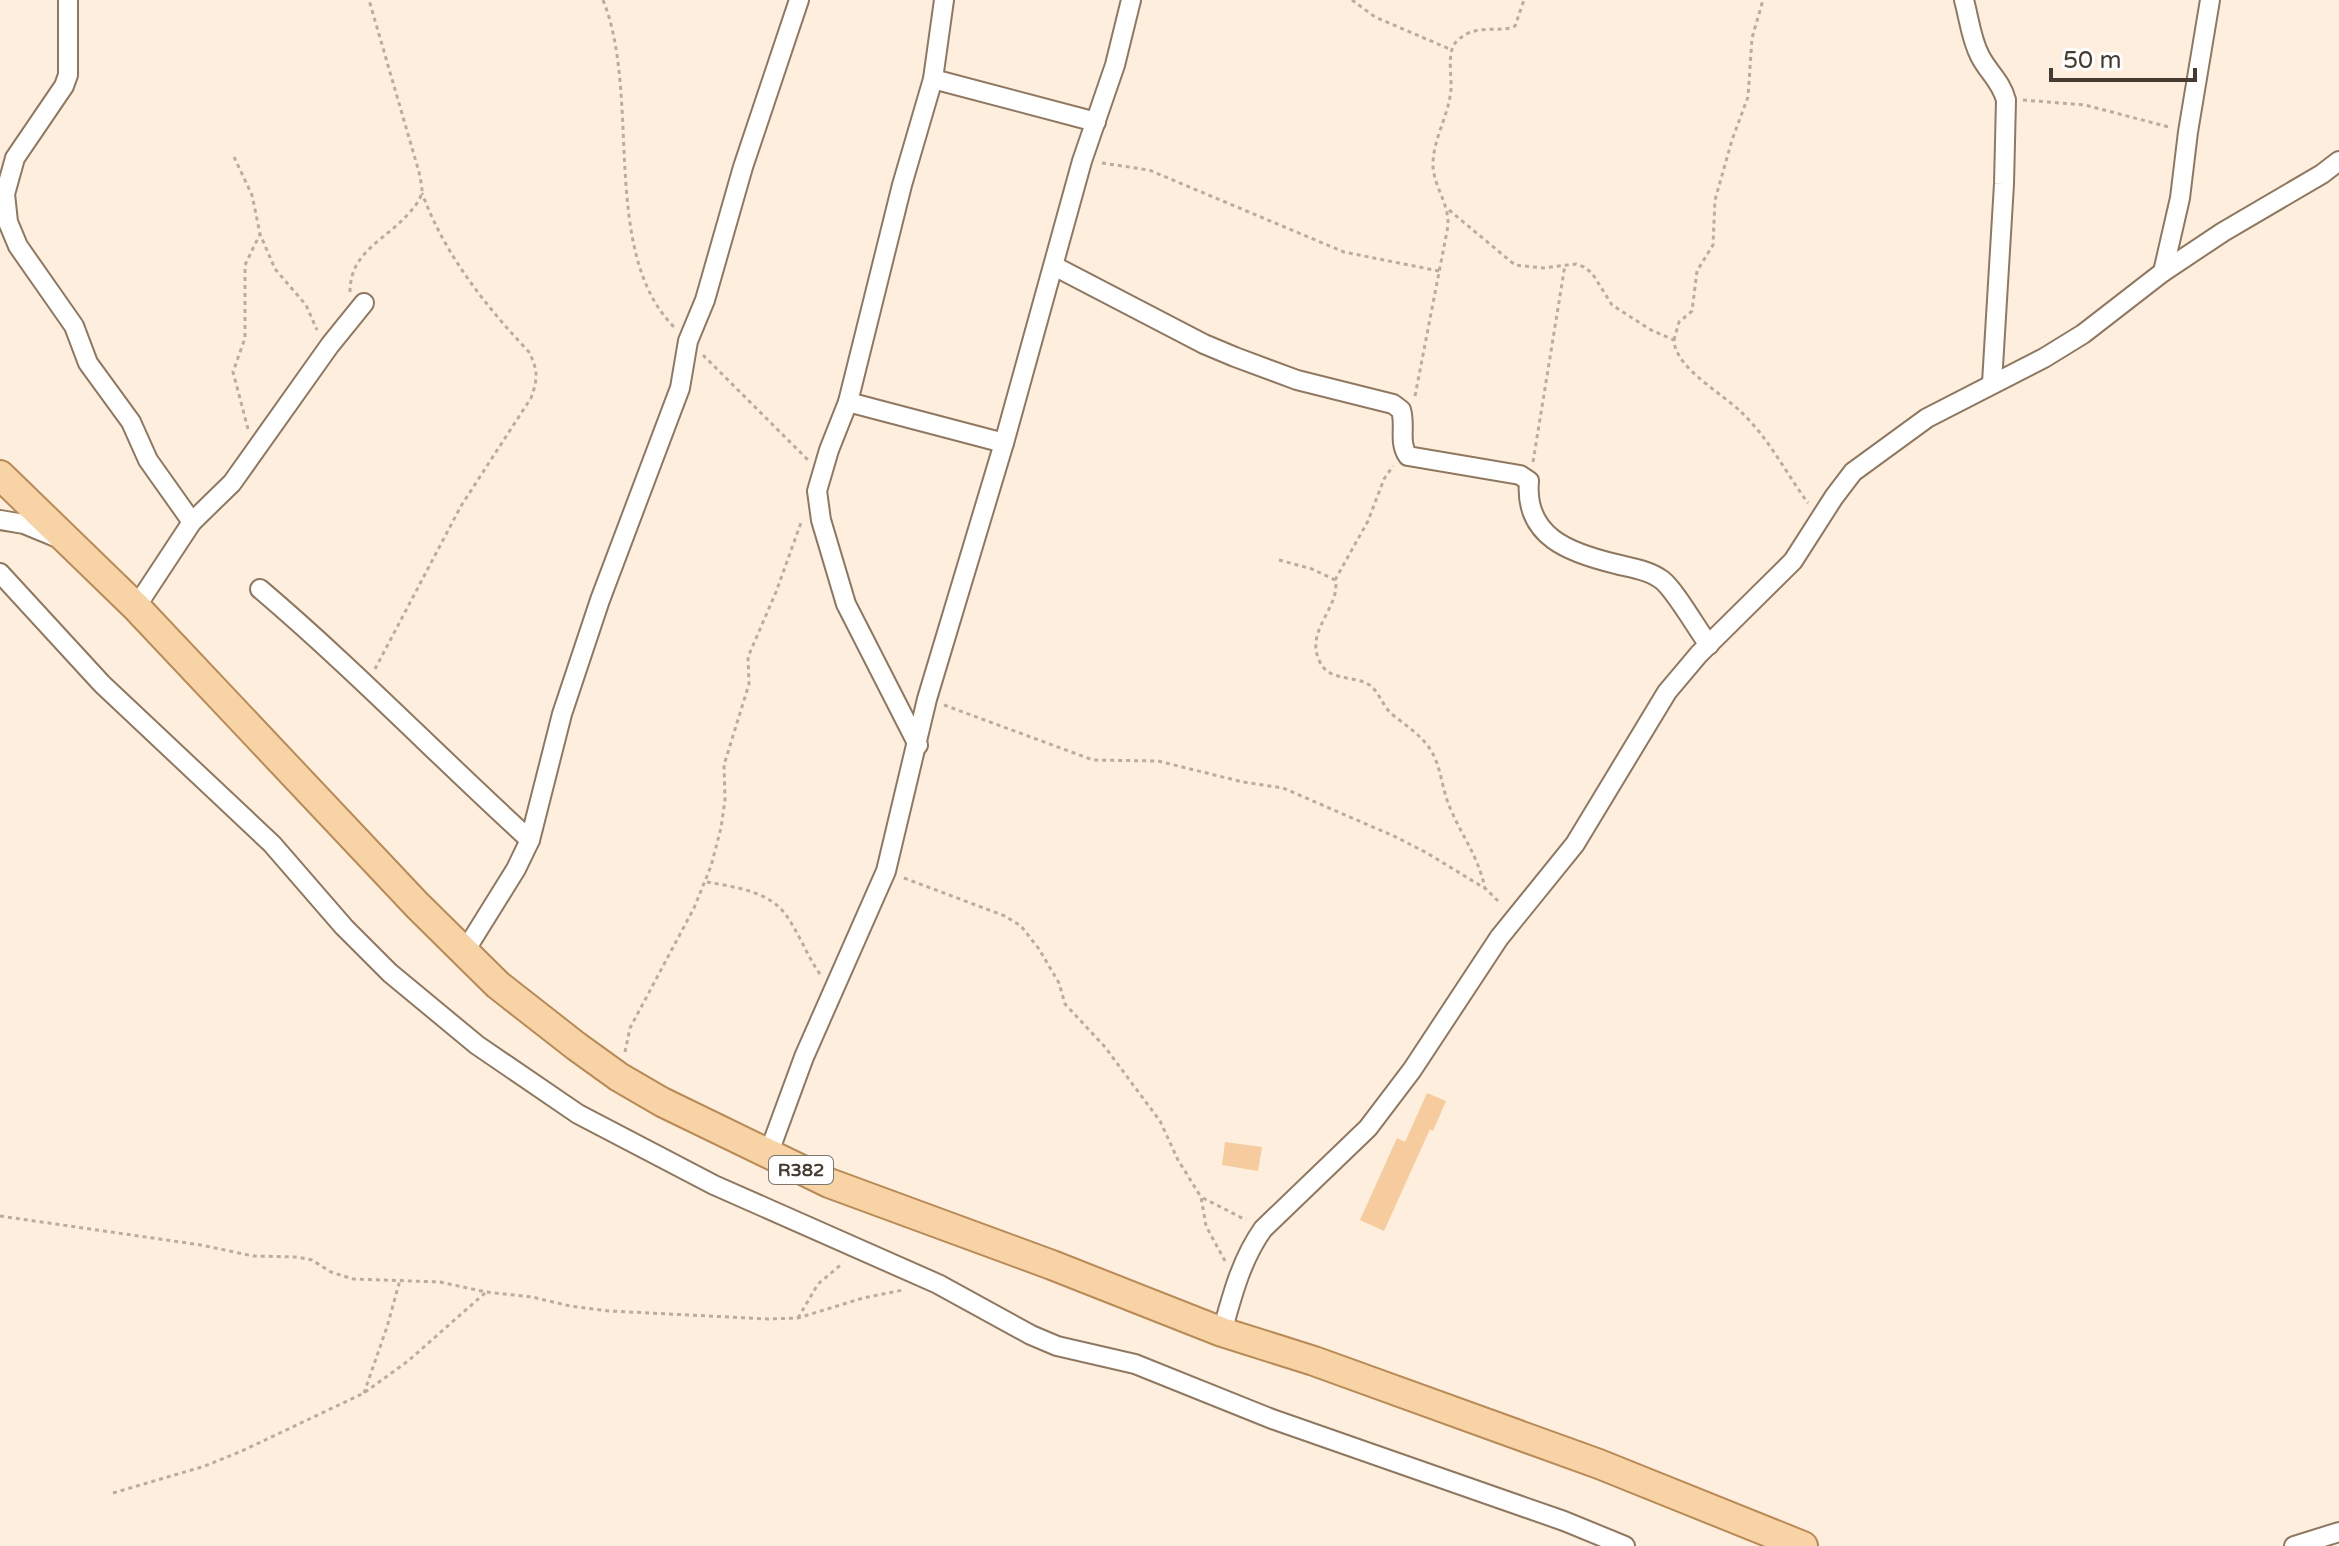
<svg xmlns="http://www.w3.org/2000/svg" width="2339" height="1546" viewBox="0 0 2339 1546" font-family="'Varela Round',sans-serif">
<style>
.building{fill:#f6cc9e}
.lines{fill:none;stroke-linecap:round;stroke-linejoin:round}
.street-casing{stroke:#8f785f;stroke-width:22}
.primary-casing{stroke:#b78a56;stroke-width:32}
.path{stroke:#baad9e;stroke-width:3;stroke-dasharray:4 4;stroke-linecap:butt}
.street{stroke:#fff;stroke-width:18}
.primary{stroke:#f8d3a6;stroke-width:28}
.labels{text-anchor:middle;stroke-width:7;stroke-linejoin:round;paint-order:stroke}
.shield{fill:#fefefe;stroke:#7c766e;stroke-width:2}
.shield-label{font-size:18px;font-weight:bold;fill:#453b30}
</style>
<rect width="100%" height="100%" fill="#feeede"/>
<!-- building -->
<g class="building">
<polygon points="1427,1093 1446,1101 1433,1131 1430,1129 1384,1231 1360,1220 1397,1138 1405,1142"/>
<polygon points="1225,1142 1262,1147 1258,1171 1222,1165"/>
</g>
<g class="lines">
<defs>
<g id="street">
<polyline points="68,0 68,75 64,86 15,158 5,194 8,222 18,246 74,326 88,363 131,422 148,460 192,522"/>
<path d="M1964,0C1969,18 1971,39 1980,56C1988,72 2001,81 2006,100L2004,184L1992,383"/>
<polyline points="933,79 1096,122"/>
<path d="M1054,266L1204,344L1235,357L1297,380L1393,404L1401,410C1406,426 1398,442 1408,456L1520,475L1529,481C1524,537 1570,553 1616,564C1631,568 1649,570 1662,580C1675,590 1697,629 1709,645"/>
<polyline points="2163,272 2180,198 2188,132 2210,0"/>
<polyline points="848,402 1004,443"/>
<polyline points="0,520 24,524 58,538"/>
<polyline points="0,573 102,684 272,844 344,927 390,973 477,1045 578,1114 714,1185 938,1284 1031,1335 1057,1346 1135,1364 1272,1419 1564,1521 1625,1546"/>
<path d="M260,589C354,669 439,757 530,840"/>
<polyline points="136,607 192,522 232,483 330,345 364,303"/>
<polyline points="918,745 846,604 821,520 817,491 829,450 848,402 902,185 933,79 944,0"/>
<polyline points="465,951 516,869 530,840 562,714 600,600 680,388 688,341 705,300 743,167 799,0"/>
<polyline points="768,1155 804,1057 886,871 927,699 1004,443 1082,161 1115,65 1131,0"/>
<path d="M1222,1332C1232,1296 1241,1260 1263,1229L1368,1128L1412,1070L1499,938L1575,844L1667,692L1699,654L1793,561L1834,497L1853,472L1927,418L2044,358L2083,334L2163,272L2223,232L2322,174L2339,161"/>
<polyline points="2294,1546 2339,1532"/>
</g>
<polyline id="primary" points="0,475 136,607 417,905 498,985 576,1046 619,1077 662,1102 829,1183 1052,1265 1222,1332 1314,1361 1599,1464 1803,1546"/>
</defs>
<!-- street casing -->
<use href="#street" class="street-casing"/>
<!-- primary casing -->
<use href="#primary" class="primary-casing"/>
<!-- path -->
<g class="path">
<path d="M603,0C642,96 599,253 675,328"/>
<polyline points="1352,0 1375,17 1452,50"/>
<polyline points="2023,100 2085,105 2169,127"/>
<polyline points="234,157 252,195 260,234 275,269 306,305 317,330"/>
<polyline points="1102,163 1149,170 1344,252 1439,271"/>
<path d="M1449,210L1515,265L1543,268L1576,264L1584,267L1592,273L1612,305L1651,330L1674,340C1675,368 1722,393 1741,412C1768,437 1786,473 1808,503"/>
<path d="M350,292C350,251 385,241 409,213C415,207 421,199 422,191C422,185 420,178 419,172L369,0"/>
<polyline points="1674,340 1679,322 1692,311 1697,271 1713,245 1715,200 1732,140 1748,97 1752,38 1763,0"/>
<polyline points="703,355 808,460"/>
<path d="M1415,396L1448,226C1449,203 1435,189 1433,167C1432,140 1449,116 1451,89C1452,75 1446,51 1457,41C1476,22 1499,34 1515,26L1524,0"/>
<polyline points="248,429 233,372 245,338 245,265 260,234"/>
<polyline points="1533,462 1565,265"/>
<path d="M1279,560L1312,569L1335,580C1342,605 1305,630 1319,660C1328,683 1355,674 1371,686C1380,694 1383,707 1393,715C1409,728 1426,738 1435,758C1442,775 1443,793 1451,810C1464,840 1477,854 1485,888"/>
<polyline points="1335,580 1368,521 1384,479 1393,466"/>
<path d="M375,669L461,506L531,398C538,379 538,370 529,352C484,304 445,255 422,193"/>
<polyline points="944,705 1093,760 1158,761 1243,782 1283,788 1396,837 1427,853 1486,889 1501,904"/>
<polyline points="904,878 1005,916 1021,926 1039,949 1059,983 1065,1004 1105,1047 1160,1121 1178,1160 1201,1197 1206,1226 1225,1261"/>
<path d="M707,882C734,887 769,891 786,915C799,933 807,956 820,974"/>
<polyline points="625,1052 630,1028 694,908 711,866 721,828 725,800 724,765 749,684 748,657 776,592 802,520"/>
<polyline points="1203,1198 1246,1220"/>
<polyline points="0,1216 201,1245 253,1256 297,1257 312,1260 331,1272 353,1279 440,1282 486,1292 532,1297 570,1306 610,1311 768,1319 798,1318 863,1298 903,1290"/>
<polyline points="798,1318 818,1284 843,1263"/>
<polyline points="364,1393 387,1327 400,1280"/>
<polyline points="113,1493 205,1466 244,1450 364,1393 408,1361 485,1293"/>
</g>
<!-- street -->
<use href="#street" class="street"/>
<!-- primary -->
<use href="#primary" class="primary"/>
</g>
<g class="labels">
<!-- shield labels -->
<rect class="shield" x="769" y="1156" width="64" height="28" rx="6"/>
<g class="shield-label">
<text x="801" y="1176">R382</text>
</g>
</g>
<!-- scale -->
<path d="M2051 68v12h144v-12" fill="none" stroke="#453b30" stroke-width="4"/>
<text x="2063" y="68" font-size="24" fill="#453b30" stroke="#fefefe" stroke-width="6" paint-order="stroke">50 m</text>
</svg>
